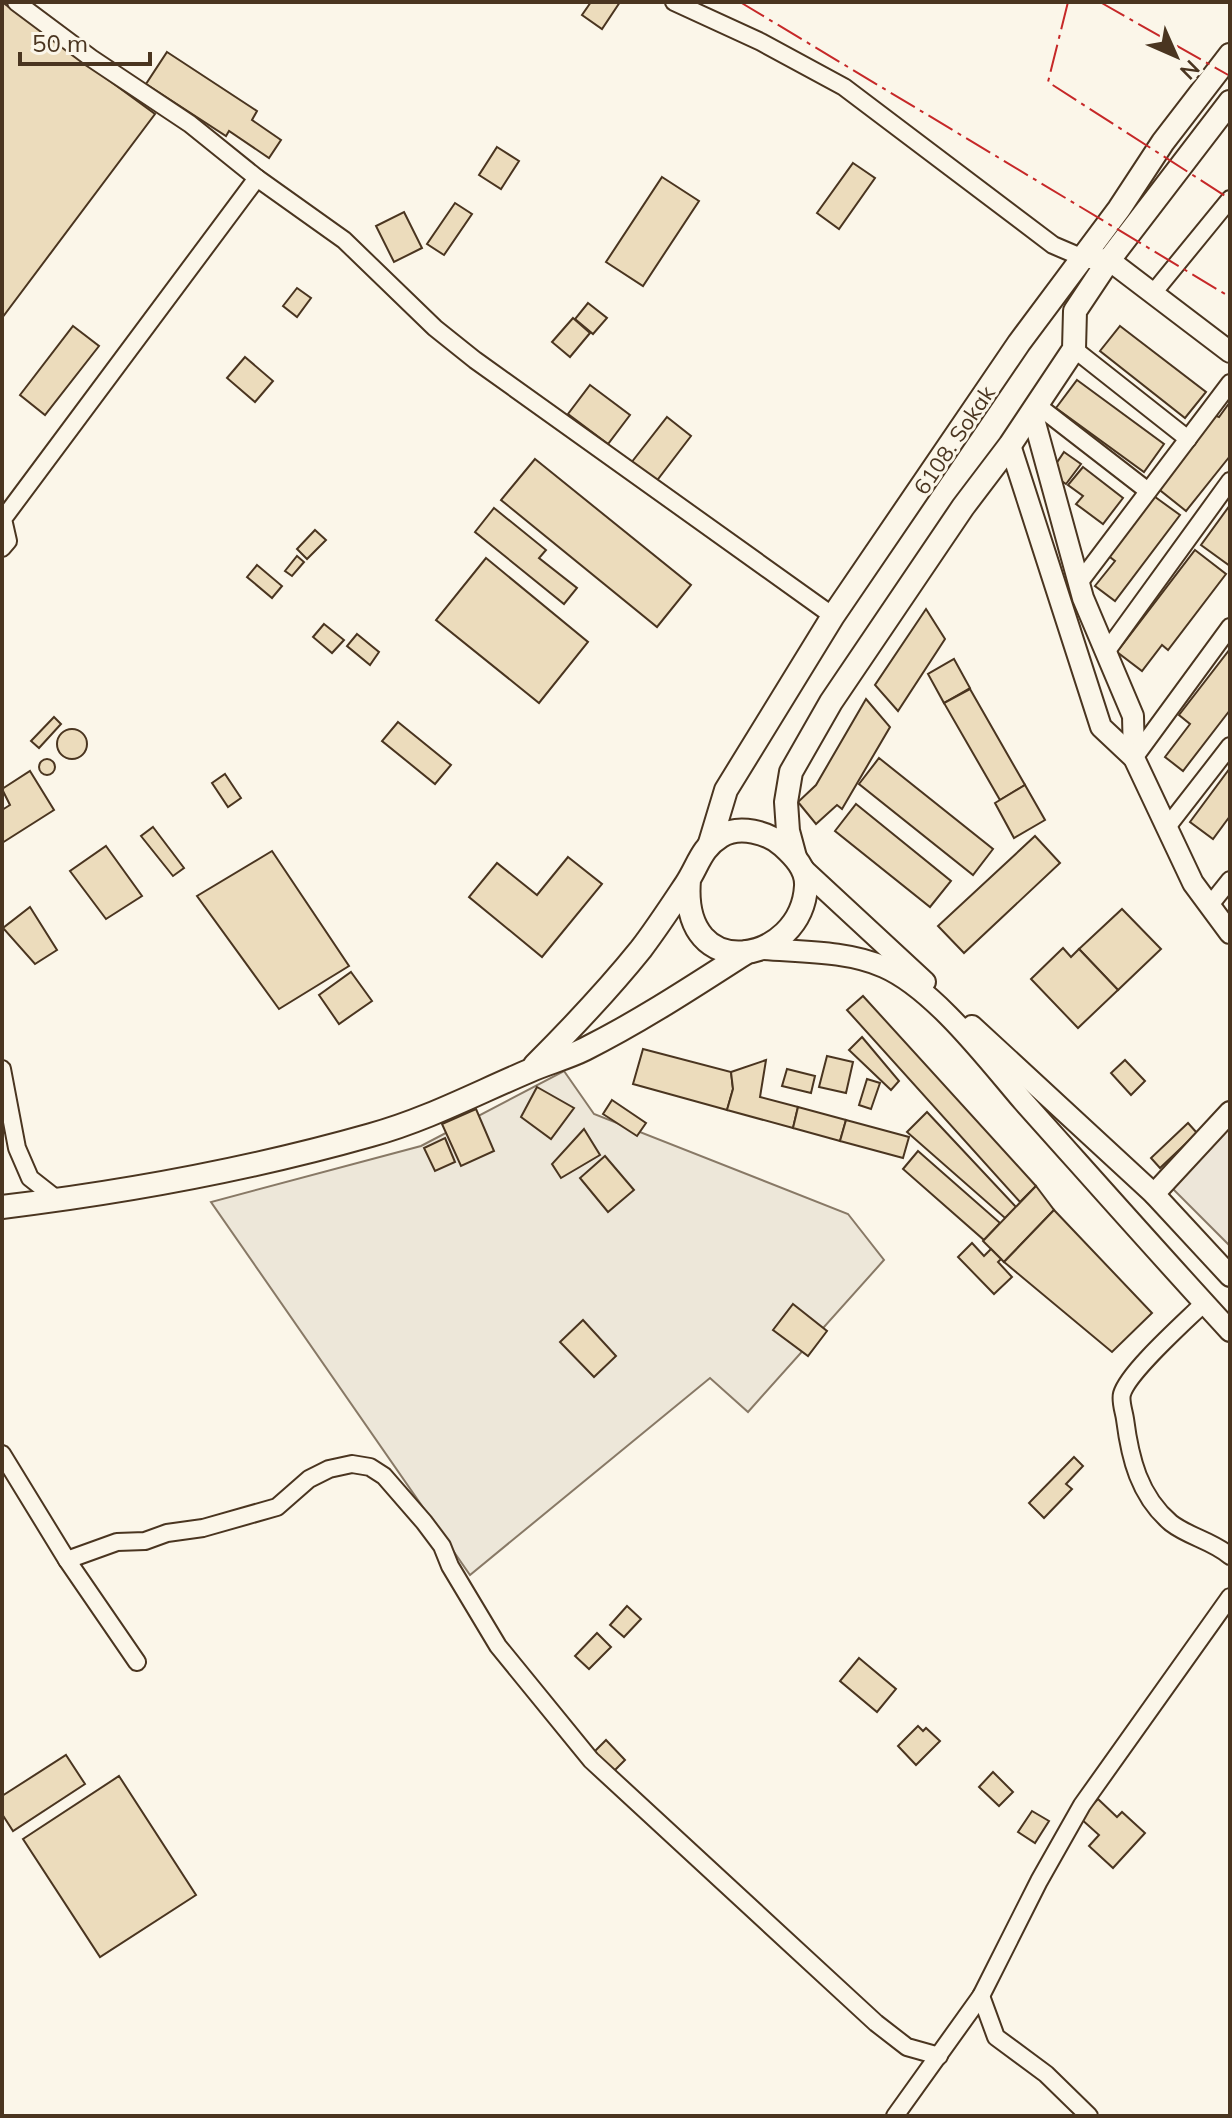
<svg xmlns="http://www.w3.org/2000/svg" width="1232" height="2118" viewBox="0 0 1232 2118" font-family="Mulish,sans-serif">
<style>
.green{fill:#ede6d9;stroke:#887966;stroke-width:2}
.parking{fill:#ede7d9;stroke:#887966;stroke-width:2}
.building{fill:#ecdcbc;stroke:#4a3520;stroke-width:2}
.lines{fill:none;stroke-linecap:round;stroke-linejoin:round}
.minor-casing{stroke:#4a3520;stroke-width:20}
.tertiary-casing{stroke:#4a3520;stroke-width:24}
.secondary-casing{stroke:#4a3520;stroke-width:26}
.minor{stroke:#fbf6e9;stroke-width:16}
.tertiary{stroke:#fbf6e9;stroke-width:20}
.secondary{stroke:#fbf6e9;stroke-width:22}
.power{stroke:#c62828;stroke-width:2;stroke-dasharray:28 6 4 6;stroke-linecap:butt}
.labels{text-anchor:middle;stroke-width:6;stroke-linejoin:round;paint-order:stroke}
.street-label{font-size:22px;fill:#4a3520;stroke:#fbf6e9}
</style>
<rect width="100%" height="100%" fill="#fbf6e9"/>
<!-- green -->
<polygon class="green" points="1230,1121 1230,1246 1171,1187"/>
<!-- parking -->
<polygon class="parking" points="564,1071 594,1114 848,1214 884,1260 748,1412 710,1378 470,1575 211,1202 421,1146"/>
<!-- building -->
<g class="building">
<polygon points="2,2 155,114 2,318"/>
<polygon points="591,2 620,2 602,29 582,15"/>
<polygon points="167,52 257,111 252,120 281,140 269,158 229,131 226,136 146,84"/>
<polygon points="497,147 519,161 501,189 479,175"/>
<polygon points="853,163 875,178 839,229 817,213"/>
<polygon points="662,177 699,201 643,286 606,262"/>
<polygon points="455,203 472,214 444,255 427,244"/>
<polygon points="404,212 422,248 394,262 376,226"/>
<polygon points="297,288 311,298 297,317 283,306"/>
<polygon points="588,303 607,318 593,334 575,319"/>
<polygon points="573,318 590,333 570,357 552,342"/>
<polygon points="73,326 99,346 45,415 20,395"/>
<polygon points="1120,326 1206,392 1185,418 1100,351"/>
<polygon points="245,357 273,381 255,402 227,378"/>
<polygon points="1077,380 1164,444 1144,472 1056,408"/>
<polygon points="590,385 630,415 608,444 568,414"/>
<polygon points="1230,402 1230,456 1186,511 1156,487 1214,415 1219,417"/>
<polygon points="667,417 691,436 655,483 631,463"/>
<polygon points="1064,452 1081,464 1066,484 1050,473"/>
<polygon points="535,459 691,585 657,627 501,500"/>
<polygon points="1083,467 1123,498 1103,524 1076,504 1083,496 1068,485"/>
<polygon points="1151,494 1180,515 1115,601 1095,586 1115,561 1106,554"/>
<polygon points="1230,505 1230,566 1201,545"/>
<polygon points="494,508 546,550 539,558 577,588 564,604 475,532"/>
<polygon points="315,530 326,540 307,559 297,549"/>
<polygon points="1195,550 1226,574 1168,650 1162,645 1142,671 1117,652"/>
<polygon points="297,556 304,562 292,576 285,571"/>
<polygon points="486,558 588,642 539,703 436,620"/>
<polygon points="257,565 282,586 272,598 247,577"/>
<polygon points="926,609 945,639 898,711 875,685"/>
<polygon points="324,624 344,640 332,653 313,637"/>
<polygon points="357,634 379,652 370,665 347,646"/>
<polygon points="1230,649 1230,710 1183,771 1165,757 1190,724 1179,715"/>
<polygon points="954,659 970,688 944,703 928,674"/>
<polygon points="970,689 1025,785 1000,800 944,703"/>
<polygon points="866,699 890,727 842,809 837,805 816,824 798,802 816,785"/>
<polygon points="54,717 61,724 39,748 31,741"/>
<polygon points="398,722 451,765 435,784 382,741"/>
<circle cx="72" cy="744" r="15"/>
<polygon points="879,758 993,849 973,875 859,784"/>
<circle cx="47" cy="767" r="8"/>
<polygon points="1230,768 1230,816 1213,839 1190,822"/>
<polygon points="30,771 54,810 2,843 2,810 10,805 2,789"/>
<polygon points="225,774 241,798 228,807 212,783"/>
<polygon points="1025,785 1045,820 1014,838 995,803"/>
<polygon points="856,804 951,881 930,907 835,831"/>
<polygon points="153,827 184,868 173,876 141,836"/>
<polygon points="1035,836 1060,863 964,953 938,926"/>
<polygon points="106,846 142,896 106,919 70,871"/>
<polygon points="272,851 349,966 279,1009 197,896"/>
<polygon points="568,857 602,884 542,957 469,897 497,863 537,895"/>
<polygon points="30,907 57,950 35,964 3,928"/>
<polygon points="1122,909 1161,949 1118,990 1079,949"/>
<polygon points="1063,948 1071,957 1079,949 1118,990 1078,1028 1031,979"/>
<polygon points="351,972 372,1001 339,1024 319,995"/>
<polygon points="863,996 1036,1186 1020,1202 847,1010"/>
<polygon points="862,1037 899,1081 891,1090 849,1050"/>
<polygon points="643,1049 731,1072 733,1089 727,1110 633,1084"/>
<polygon points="827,1056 853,1062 846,1093 819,1087"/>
<polygon points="766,1060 760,1097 798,1107 793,1128 727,1110 733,1089 731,1072"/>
<polygon points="1125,1060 1145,1081 1131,1095 1111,1073"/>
<polygon points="787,1069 815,1076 811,1093 782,1086"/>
<polygon points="867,1079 880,1083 871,1109 859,1105"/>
<polygon points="537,1087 574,1108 551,1139 521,1117"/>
<polygon points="612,1100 646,1123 637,1136 603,1114"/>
<polygon points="798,1107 846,1120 840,1141 793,1128"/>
<polygon points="476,1109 494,1151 461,1166 442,1124"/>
<polygon points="927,1112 1016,1207 1005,1218 907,1132"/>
<polygon points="846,1120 909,1137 903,1158 840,1141"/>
<polygon points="1188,1123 1197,1133 1160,1168 1151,1158"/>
<polygon points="584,1129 600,1155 561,1178 552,1164"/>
<polygon points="445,1138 455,1162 435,1171 424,1148"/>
<polygon points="918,1151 1000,1223 984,1240 903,1169"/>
<polygon points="605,1156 634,1190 608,1212 580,1178"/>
<polygon points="1036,1186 1054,1210 1004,1262 983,1241"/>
<polygon points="1054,1210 1152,1313 1112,1352 1004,1262"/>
<polygon points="972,1243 984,1256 991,1249 1001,1259 998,1262 1012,1277 994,1294 958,1257"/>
<polygon points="793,1304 827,1331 808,1356 773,1330"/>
<polygon points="583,1320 616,1356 594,1377 560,1342"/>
<polygon points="1074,1457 1083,1466 1066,1484 1072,1489 1044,1518 1029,1503"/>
<polygon points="627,1606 641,1619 624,1637 610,1625"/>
<polygon points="597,1633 611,1647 589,1669 575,1656"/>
<polygon points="859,1658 896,1689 877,1712 840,1681"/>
<polygon points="918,1726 923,1731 926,1728 940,1741 916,1765 898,1746"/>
<polygon points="606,1740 625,1760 613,1772 594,1752"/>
<polygon points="66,1755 85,1784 13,1831 2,1814 2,1796"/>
<polygon points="993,1772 1013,1792 999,1806 979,1787"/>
<polygon points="119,1776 196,1895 100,1957 23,1839"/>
<polygon points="1098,1799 1117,1817 1122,1812 1145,1833 1113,1868 1089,1846 1099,1835 1080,1818"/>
<polygon points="1032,1811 1049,1821 1035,1843 1018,1832"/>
</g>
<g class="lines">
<defs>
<g id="minor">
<polyline points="16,2 91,58 190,124 257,178 344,240 435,328 475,360 833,616"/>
<polyline points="674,2 761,42 844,87 1053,245 1081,257"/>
<polyline points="1154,292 1230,199"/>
<polyline points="1074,349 1188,439"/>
<polyline points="1037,405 1148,491"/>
<polyline points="2,548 8,541 3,519 257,178"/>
<polyline points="1079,583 1230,383"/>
<polyline points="1106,652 1230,481"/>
<polyline points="1134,758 1230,627"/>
<polyline points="1167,827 1230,746"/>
<polyline points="1210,905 1230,880"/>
<polyline points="2,1069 17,1148 30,1178 58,1200"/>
<path d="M1204,1303C1186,1321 1128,1372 1122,1394C1120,1401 1124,1412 1125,1419C1130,1458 1139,1496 1171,1523C1189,1537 1213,1541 1230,1556"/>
<polyline points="2,1454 67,1560 137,1662"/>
<polyline points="67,1560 117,1542 145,1541 167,1533 203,1528 277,1507 309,1479 329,1469 352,1464 370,1467 384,1476 424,1522 442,1546 450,1566 498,1646 591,1760 876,2023 907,2047 939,2056"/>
<polyline points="981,1996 996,2037 1046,2074 1089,2116"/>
<polyline points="895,2116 981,1996 1039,1881 1082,1805 1230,1597"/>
</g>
<g id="tertiary">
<polyline points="1081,257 1109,260 1230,352"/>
<polyline points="1032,412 1083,598 1133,716 1134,758"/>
<polyline points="1010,445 1101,727 1134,758 1193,883 1230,933"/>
<polyline points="803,869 925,982"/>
<path d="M764,949C803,952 848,951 884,967C934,989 987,1059 1023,1101C1092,1178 1160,1255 1230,1331"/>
<polyline points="972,1026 1154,1194 1230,1276"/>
<polyline points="1154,1194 1230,1112"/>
</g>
<g id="secondary">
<polyline points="710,843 726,790 833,616 1019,343 1119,209 1163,142 1230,55"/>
<polyline points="795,857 788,831 786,802 791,772 831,702 963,507 1010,445 1074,349 1075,311 1109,260 1230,102"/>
<path d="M535,1065C572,1028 608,990 641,949C657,928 672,905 686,884C698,866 701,848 721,836C739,825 768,832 783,846C794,856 807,869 806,886C802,964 680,987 689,880"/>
<path d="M2,1207C126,1192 251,1169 371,1135C426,1120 477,1093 529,1071C547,1063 567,1058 585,1049C641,1021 694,986 747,952"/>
</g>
</defs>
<!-- minor casing -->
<use href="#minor" class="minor-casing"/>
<!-- tertiary casing -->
<use href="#tertiary" class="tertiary-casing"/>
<!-- secondary casing -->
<use href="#secondary" class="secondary-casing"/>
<!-- minor -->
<use href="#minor" class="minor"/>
<!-- tertiary -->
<use href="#tertiary" class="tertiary"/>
<!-- secondary -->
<use href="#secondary" class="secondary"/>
<!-- power -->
<g class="power">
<polyline points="740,2 1230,297"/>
<polyline points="1068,2 1048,82 1230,199"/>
<polyline points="1100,2 1230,76"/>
</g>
</g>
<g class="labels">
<!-- street labels -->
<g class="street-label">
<text transform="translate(954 440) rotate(-56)" y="8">6108. Sokak</text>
</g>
</g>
<!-- border -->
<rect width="1232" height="2118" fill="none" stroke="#4a3520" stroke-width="8"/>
<!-- north arrow -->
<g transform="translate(1176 56) rotate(135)" stroke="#fbf6e9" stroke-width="6" paint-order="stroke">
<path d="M0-6L14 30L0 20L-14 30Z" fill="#4a3520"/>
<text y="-12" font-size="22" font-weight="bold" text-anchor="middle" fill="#4a3520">N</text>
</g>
<!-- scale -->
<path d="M20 52v12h130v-12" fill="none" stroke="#4a3520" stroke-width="4"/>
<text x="32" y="52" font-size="24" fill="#4a3520" stroke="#fbf6e9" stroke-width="6" paint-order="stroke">50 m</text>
</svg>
